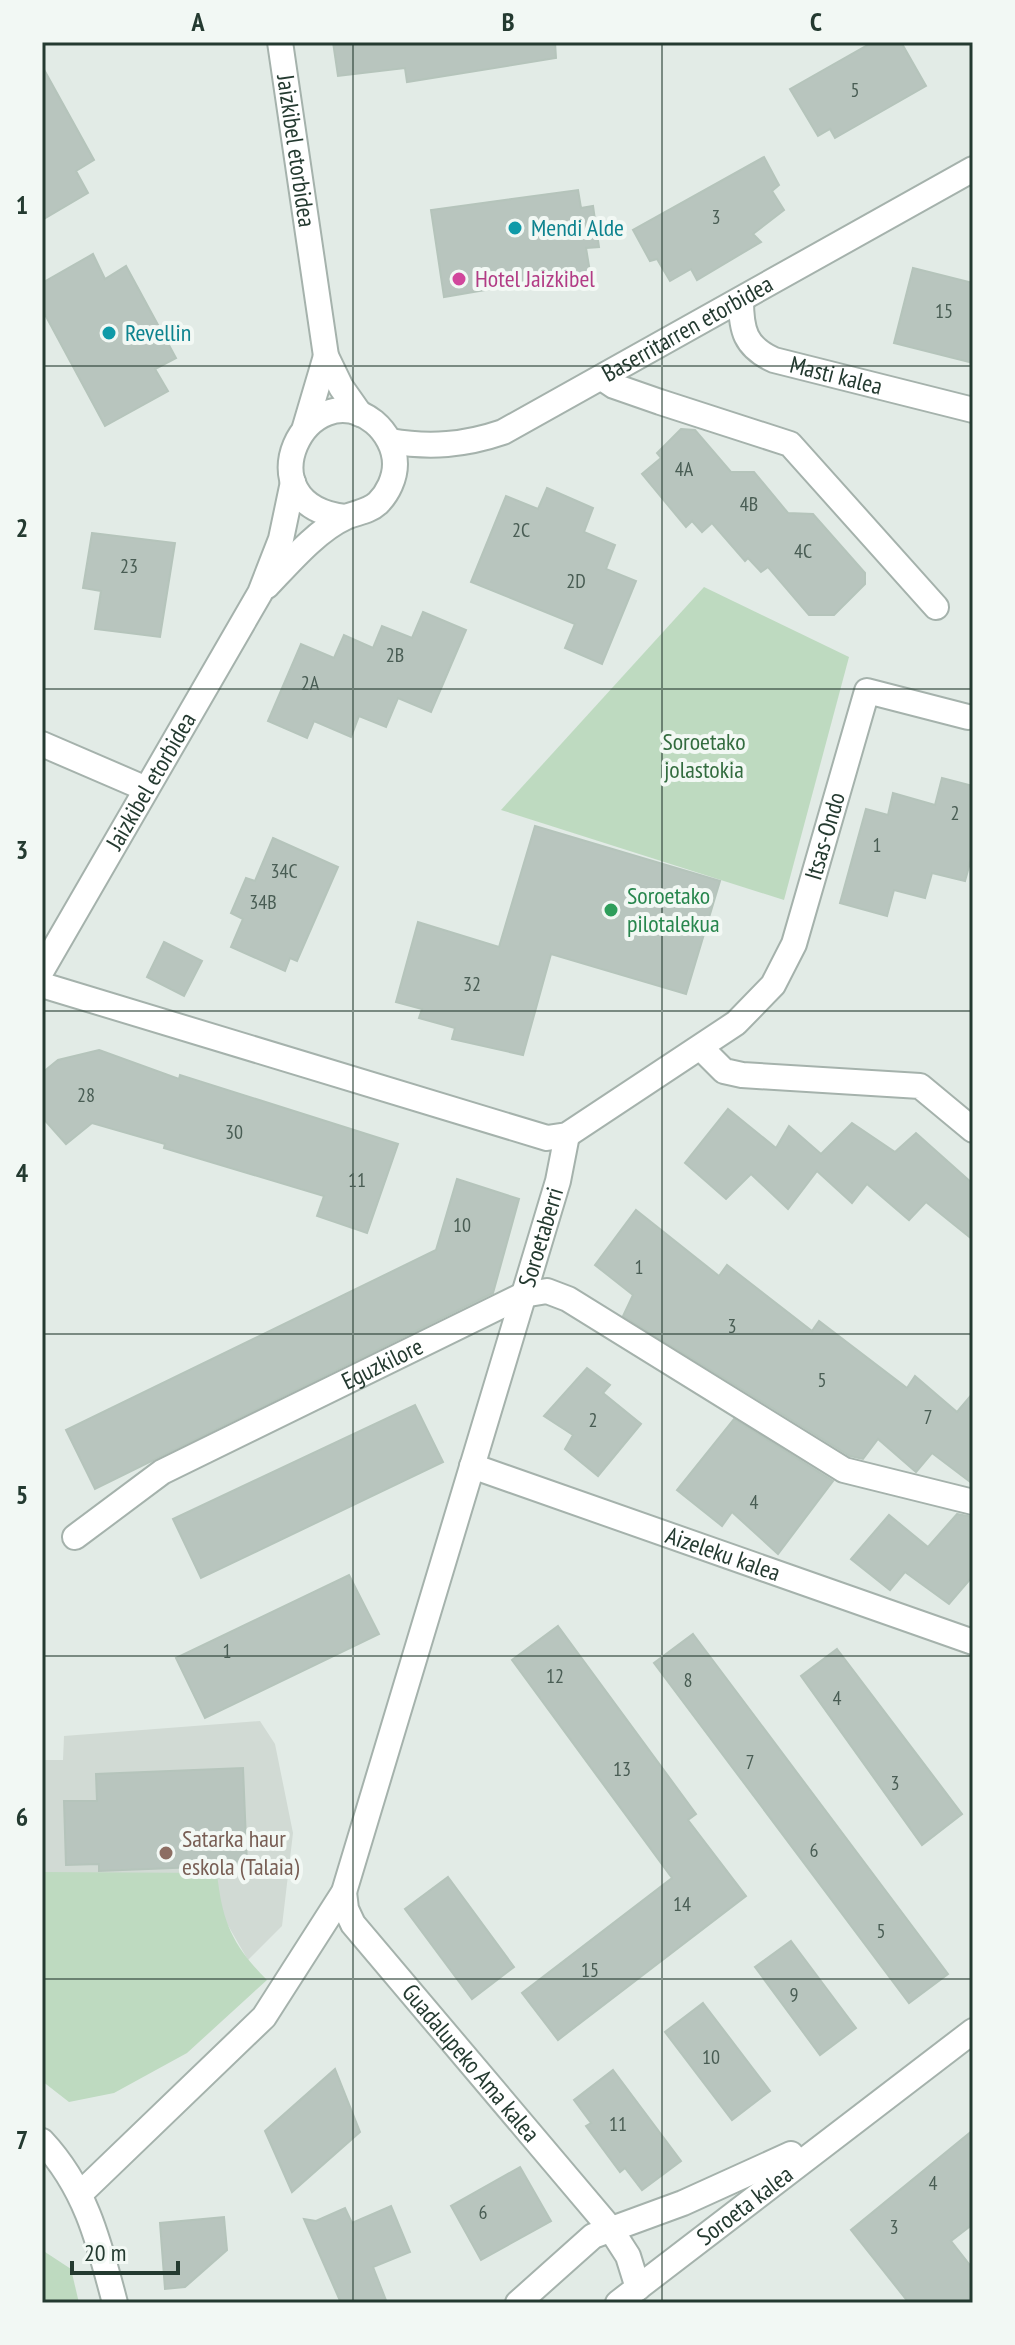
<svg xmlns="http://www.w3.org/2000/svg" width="1015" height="2345" viewBox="0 0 1015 2345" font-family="'PT Sans Narrow',sans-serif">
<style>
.built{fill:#d1dad4}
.green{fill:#bedac0}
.building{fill:#b8c5be;stroke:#b5c4bb;stroke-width:2}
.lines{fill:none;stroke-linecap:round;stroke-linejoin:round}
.minor-casing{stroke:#a5b2ac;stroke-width:28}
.minor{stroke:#fff;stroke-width:24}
.grid{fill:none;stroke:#243a30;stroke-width:2;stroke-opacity:0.55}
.culture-dot{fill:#0f9aa8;stroke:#f2f8f4;stroke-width:3}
.hotel-dot{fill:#d1479c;stroke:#f2f8f4;stroke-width:3}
.leisure-dot{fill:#2e9e5b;stroke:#f2f8f4;stroke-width:3}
.education-dot{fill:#8d6e63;stroke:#f2f8f4;stroke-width:3}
.labels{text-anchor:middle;stroke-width:8;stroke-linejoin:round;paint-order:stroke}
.number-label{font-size:20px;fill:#495d54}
.street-label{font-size:24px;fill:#243a30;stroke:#f2f8f4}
.culture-label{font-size:24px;fill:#0d838f;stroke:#f2f8f4;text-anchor:start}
.hotel-label{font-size:24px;fill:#b23c85;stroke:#f2f8f4;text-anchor:start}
.park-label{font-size:24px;fill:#336c3f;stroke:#f2f8f4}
.leisure-label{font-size:24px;fill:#27864d;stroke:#f2f8f4;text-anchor:start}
.education-label{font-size:24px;fill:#785e54;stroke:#f2f8f4;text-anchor:start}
.neatline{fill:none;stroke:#243a30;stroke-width:3}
.grid-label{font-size:26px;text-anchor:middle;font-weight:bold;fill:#243a30}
</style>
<rect width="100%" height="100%" fill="#e2ebe6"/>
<!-- built -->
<polygon class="built" points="260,1721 275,1744 293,1833 282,1926 248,1960 222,1915 42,1875 42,1760 63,1760 64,1736"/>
<!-- green -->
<g class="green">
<polygon points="704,587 849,657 784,900 501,810"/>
<path d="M42,1872L217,1873C222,1921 232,1945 267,1980L187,2053L114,2093L69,2102L42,2081Z"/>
<polygon points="42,2250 71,2269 79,2303 42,2303"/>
</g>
<!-- building -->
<g class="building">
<polygon points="333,42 555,42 556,58 407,82 405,68 338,76"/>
<polygon points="873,42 901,42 926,86 835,138 830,129 818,136 790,89"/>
<polygon points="42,66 94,160 76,171 88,193 42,220"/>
<polygon points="764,157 779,185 772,191 784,210 753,234 761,242 697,280 691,269 670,281 657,259 650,261 633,230"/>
<polygon points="578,190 581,208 593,206 599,247 586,248 590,272 444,297 431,210"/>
<polygon points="93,254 105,279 126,266 176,358 155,369 168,391 105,426 42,309 42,283"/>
<polygon points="913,268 973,283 973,363 894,343"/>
<polygon points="681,429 695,430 731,472 754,472 788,513 813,514 865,573 865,584 834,615 809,615 768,567 761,572 748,558 745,561 712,523 702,532 692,521 686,527 642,474 661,458 657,453"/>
<polygon points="547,488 593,508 584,532 615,545 606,569 636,581 602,664 565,648 575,624 471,582 506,496 538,509"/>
<polygon points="92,533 175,543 160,637 95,629 101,591 83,588"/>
<polygon points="423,612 466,630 431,712 398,698 386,727 359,716 351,737 314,721 307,738 268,721 301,644 334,658 344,635 373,648 382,626 412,638"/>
<polygon points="942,778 973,786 973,852 965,881 932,873 925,898 894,890 887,916 840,903 866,809 888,815 893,793 935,805"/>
<polygon points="535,826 720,881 686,994 551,954 523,1055 452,1039 455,1028 419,1018 422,1009 396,1002 418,922 499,947"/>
<polygon points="273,838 338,867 297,961 290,958 285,971 231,947 243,919 231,913 246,878 255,881"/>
<polygon points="164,942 202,961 184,996 147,977"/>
<polygon points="99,1050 179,1079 180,1075 398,1144 367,1233 317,1216 324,1196 164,1148 165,1144 92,1123 66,1144 42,1117 42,1073 58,1060"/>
<polygon points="728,1109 776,1148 789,1126 821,1154 852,1123 895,1152 916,1133 973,1184 973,1240 926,1202 909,1220 867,1184 852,1203 817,1171 788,1209 751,1174 726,1199 685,1163"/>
<polygon points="457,1179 519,1199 493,1293 95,1489 66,1430 436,1250"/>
<polygon points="636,1210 719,1276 727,1265 812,1331 819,1321 907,1388 915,1376 957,1412 973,1393 973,1484 932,1453 916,1472 878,1439 863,1459 850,1456 623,1316 633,1295 595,1265"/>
<polygon points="587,1368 610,1385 603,1393 641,1424 598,1476 565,1449 573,1435 544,1416"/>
<polygon points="415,1405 443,1462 201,1578 173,1519"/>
<polygon points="734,1419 833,1481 778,1554 732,1512 722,1526 677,1490"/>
<polygon points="957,1514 973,1517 973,1576 949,1604 905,1572 890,1590 851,1559 889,1515 928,1547"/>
<polygon points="349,1575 379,1634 205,1718 176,1658"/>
<polygon points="558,1626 696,1814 688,1820 746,1896 558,2040 522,1993 672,1878 512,1660"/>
<polygon points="693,1634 948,1974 909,2003 654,1663"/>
<polygon points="837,1649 962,1814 922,1845 801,1676"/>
<polygon points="243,1768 247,1865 99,1871 99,1864 66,1865 64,1801 97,1801 96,1774"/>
<polygon points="448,1877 514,1967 472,1999 405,1909"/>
<polygon points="791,1941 856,2028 820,2055 755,1967"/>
<polygon points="703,2003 770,2091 732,2120 665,2032"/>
<polygon points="335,2069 360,2132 292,2192 265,2131"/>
<polygon points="613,2070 681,2161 642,2190 625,2168 620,2172 586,2126 591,2123 574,2100"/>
<polygon points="973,2130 973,2224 951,2241 973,2269 973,2303 909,2303 851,2230"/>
<polygon points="520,2167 551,2221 481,2260 451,2206"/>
<polygon points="391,2206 410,2252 373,2267 387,2303 341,2303 304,2219 316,2221 345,2208 352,2223"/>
<polygon points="224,2217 227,2250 185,2287 165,2289 160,2223"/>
</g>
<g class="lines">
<defs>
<g id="minor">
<path id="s1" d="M280,42L326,356L341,387L360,414"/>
<path id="s2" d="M741,300C741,330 745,347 774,360L973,410"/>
<polyline points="602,378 614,386 660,402 790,444 936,607"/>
<polyline points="305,427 326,356"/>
<path id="s3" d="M390,441C430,448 465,445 503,432L973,169"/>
<path d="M267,586C289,563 317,530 346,517C358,512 368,512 378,503C388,493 395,478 395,464C395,448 386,432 374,422C308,370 240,504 345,517"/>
<polyline points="42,744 144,788"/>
<path id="s4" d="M42,970L260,593L281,539L293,482"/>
<path id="s5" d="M42,985L547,1138L567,1135L736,1023L773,985L794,944L867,691L968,717"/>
<polyline points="701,1048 724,1071 742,1075 920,1086 973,1130"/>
<path id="s6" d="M472,1466L973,1642"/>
<path id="s7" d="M75,1537L162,1472L523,1295L547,1291L568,1299L844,1470L973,1502"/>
<path id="s8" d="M344,1892L346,1909L353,1924L610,2228L628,2256L638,2288"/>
<path d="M42,2141C86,2188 99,2242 115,2303"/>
<path id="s9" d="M81,2193L264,2017L344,1892L558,1181L567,1135"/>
<polyline points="518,2303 593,2236 683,2203 791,2154"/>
<path id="s10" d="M618,2303L973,2031"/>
</g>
</defs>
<!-- minor casing -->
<use href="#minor" class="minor-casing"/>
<!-- minor -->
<use href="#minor" class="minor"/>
</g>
<!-- grid -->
<path class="grid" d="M353,42V2303M662,42V2303M42,366H973M42,689H973M42,1011H973M42,1334H973M42,1656H973M42,1979H973"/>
<!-- markers -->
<g class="culture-dot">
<circle cx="515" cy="228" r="8"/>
<circle cx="109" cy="333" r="8"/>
</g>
<circle class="hotel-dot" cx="459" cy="279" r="8"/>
<circle class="leisure-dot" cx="611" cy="910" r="8"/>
<circle class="education-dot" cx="166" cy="1853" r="8"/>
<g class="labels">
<!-- number labels -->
<g class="number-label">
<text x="855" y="97">5</text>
<text x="716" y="224">3</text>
<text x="944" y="318">15</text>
<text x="684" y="476">4A</text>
<text x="749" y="511">4B</text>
<text x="521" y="537">2C</text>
<text x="803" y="558">4C</text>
<text x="129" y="573">23</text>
<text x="576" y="588">2D</text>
<text x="395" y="662">2B</text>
<text x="310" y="690">2A</text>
<text x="955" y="820">2</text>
<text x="877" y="852">1</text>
<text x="284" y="878">34C</text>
<text x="263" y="909">34B</text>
<text x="472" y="991">32</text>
<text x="86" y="1102">28</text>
<text x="234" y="1139">30</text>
<text x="357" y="1187">11</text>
<text x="462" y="1232">10</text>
<text x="639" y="1274">1</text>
<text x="732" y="1333">3</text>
<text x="822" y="1387">5</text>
<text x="928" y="1424">7</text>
<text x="593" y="1427">2</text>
<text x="754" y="1509">4</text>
<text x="227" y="1658">1</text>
<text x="555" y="1683">12</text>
<text x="688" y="1687">8</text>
<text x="837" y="1705">4</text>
<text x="750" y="1769">7</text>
<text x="622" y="1776">13</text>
<text x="895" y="1790">3</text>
<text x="814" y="1857">6</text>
<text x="682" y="1911">14</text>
<text x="881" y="1938">5</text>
<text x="590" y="1977">15</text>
<text x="794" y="2002">9</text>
<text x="711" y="2064">10</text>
<text x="618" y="2131">11</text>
<text x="933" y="2190">4</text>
<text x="483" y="2219">6</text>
<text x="894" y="2234">3</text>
</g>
<!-- street labels -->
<g class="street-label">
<text dy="8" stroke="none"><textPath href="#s1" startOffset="110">Jaizkibel etorbidea</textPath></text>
<text dy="8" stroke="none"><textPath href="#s3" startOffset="326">Baserritarren etorbidea</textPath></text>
<text dy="8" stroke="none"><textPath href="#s2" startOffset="138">Masti kalea</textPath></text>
<text dy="8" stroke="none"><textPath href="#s4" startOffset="218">Jaizkibel etorbidea</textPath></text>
<text dy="8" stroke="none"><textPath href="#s5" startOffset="962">Itsas-Ondo</textPath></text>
<text dy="8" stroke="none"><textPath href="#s9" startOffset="1086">Soroetaberri</textPath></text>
<text dy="8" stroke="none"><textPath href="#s7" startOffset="354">Eguzkilore</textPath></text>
<text dy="8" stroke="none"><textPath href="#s6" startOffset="266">Aizeleku kalea</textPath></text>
<text dy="8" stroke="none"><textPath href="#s8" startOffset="216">Guadalupeko Ama kalea</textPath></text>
<text dy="8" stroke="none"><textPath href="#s10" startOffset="160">Soroeta kalea</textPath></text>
</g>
<!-- culture labels -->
<g class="culture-label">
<text x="531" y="236">Mendi Alde</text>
<text x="125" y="341">Revellin</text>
</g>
<!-- hotel labels -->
<g class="hotel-label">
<text x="475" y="287">Hotel Jaizkibel</text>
</g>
<!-- park labels -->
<g class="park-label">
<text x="704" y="750">Soroetako<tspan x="704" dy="28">jolastokia</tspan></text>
</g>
<!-- leisure labels -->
<g class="leisure-label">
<text x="627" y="904">Soroetako<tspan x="627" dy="28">pilotalekua</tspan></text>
</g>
<!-- education labels -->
<g class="education-label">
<text x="182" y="1847">Satarka haur<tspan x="182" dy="28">eskola (Talaia)</tspan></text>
</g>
</g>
<!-- border -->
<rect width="1015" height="2345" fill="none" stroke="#f2f8f4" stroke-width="88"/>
<!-- scale -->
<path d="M72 2261v12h106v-12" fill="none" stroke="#243a30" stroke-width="4"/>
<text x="84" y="2261" font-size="24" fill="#243a30" stroke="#f2f8f4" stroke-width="6" paint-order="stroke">20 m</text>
<rect x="44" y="44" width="927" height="2257" class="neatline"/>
<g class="grid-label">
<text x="198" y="31">A</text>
<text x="508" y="31">B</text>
<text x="816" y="31">C</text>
<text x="22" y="214">1</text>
<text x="22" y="537">2</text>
<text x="22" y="859">3</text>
<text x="22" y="1182">4</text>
<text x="22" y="1504">5</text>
<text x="22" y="1826">6</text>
<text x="22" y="2149">7</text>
</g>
</svg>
